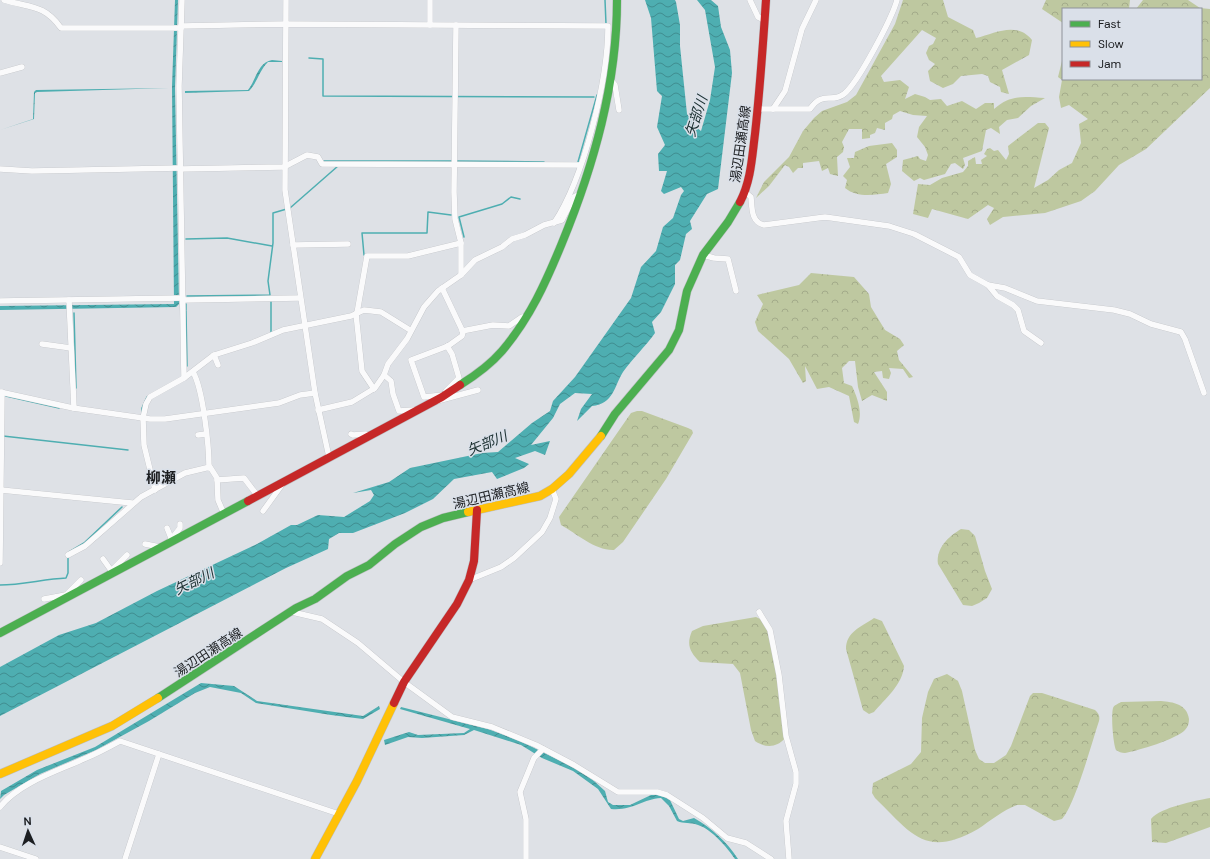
<svg xmlns="http://www.w3.org/2000/svg" width="1210" height="859" viewBox="0 0 1210 859" font-family="'DM Sans','Noto Sans JP',sans-serif">
<style>
.forest{fill:url(#forest-crowns)}
.water{fill:url(#water-waves)}
.lines{fill:none;stroke-linecap:round;stroke-linejoin:round}
.stream{stroke:#4eaeb1;stroke-width:1.5}
.street-casing{stroke:#bbbdc1;stroke-width:6}
.fast-casing{stroke:#bbbdc1;stroke-width:9}
.slow-casing{stroke:#bbbdc1;stroke-width:9}
.jam-casing{stroke:#bbbdc1;stroke-width:9}
.street{stroke:#fafafb;stroke-width:5.5}
.fast{stroke:#4caf50;stroke-width:8}
.slow{stroke:#ffc107;stroke-width:8}
.jam{stroke:#c62828;stroke-width:8}
.labels{text-anchor:middle;stroke-width:3;stroke-linejoin:round;paint-order:stroke}
.street-label{font-size:13px;fill:#1c1e21;stroke:#dae0e9}
.water-label{font-size:14px;font-style:italic;fill:#192d2e;stroke:#dae0e9}
.quarter-label{font-size:15px;font-weight:bold;fill:#1c1e21;stroke:#dae0e9}
</style>
<defs>
<pattern id="forest-crowns" width="20" height="18" patternUnits="userSpaceOnUse"><rect width="20" height="18" fill="#bec8a0"/><path d="M2 6a3 3 0 1 1 6 0M12 15a3 3 0 1 1 6 0" fill="none" stroke="#a3ab8a"/></pattern>
<pattern id="water-waves" width="16" height="10" patternUnits="userSpaceOnUse"><rect width="16" height="10" fill="#4eaeb1"/><path d="M0 5q4-4 8 0t8 0" fill="none" stroke="#408d90"/></pattern>
</defs>
<rect width="100%" height="100%" fill="#dee1e6"/>
<!-- forest -->
<g class="forest">
<path d="M903,0H943L948,17L973,30L976,38C996,33 1016,21 1032,40L1029,55L1002,70L1009,94L1001,92L1000,87L990,82L988,76L982,74L961,76L953,84L943,88L930,81L928,71L935,64L929,60L926,53L929,46L933,44L936,38L922,30L881,76L884,82L900,80L909,87L905,99L915,94L925,97L930,100L941,99L947,106L962,101L976,109L985,103H994V109C1011,94 1024,97 1045,98L1031,106L1018,118L1007,120L999,127L1000,134L991,128L986,130L982,151L963,158L965,165L963,169L955,163L951,164L945,174L924,180L920,178L914,181L902,171L903,160L918,156L920,159L926,161L928,155L925,147L917,137L919,127L927,116L913,115L900,111L893,115L892,119L885,123V130L877,128L875,133L870,135V138L862,139V129H849L842,142L844,147L843,152L837,157L838,176L830,174L828,168L822,171L819,161L803,163V168H798L793,173L789,167L785,165L769,186L756,198L764,182L789,157L803,131L814,118L822,111L847,102L856,95L895,24Z"/>
<polygon points="1046,0 1130,0 1129,9 1063,9 1063,23 1042,9"/>
<polygon points="1143,0 1188,0 1200,8 1210,9 1210,88 1146,149 1119,165 1095,191 1081,201 1045,213 1003,217 990,225 987,219 994,208 988,205 968,219 932,209 928,218 913,214 918,184 930,185 942,178 963,172 968,166 968,161 975,157 976,164 982,164 981,160 987,156 984,154 987,149 990,148 994,151 998,150 1006,160 1009,154 1008,146 1038,123 1045,123 1049,128 1034,188 1048,180 1059,170 1072,163 1081,143 1079,124 1088,119 1069,105 1061,108 1059,97 1062,80 1058,77 1063,57 1063,79 1201,79 1201,9 1136,9"/>
<path d="M892,143L897,150V157L886,164L891,184L888,193C874,195 857,198 845,188L847,180L843,176L850,167L847,158H854L855,152L869,146Z"/>
<path d="M811,273L854,277L869,294L871,307L885,330L900,339L904,345L897,351L899,360L913,377L909,378L903,369L889,368L891,373L889,379L883,378L882,371L874,372L887,392V401L872,395L862,401L858,387L855,361H849L842,368L844,383L852,386C857,397 863,412 858,424L854,422L849,396L829,387L817,389L805,366L806,381L803,383L789,359L758,331L755,322L763,304L757,295L799,285Z"/>
<path d="M642,411L688,428L692,430L693,433L666,479L623,542L614,550C596,551 577,534 561,525L559,517L631,413L637,411Z"/>
<path d="M961,529L969,530L975,536L985,571L992,589L987,598L979,603L972,606L963,605L938,564C936,548 948,537 961,529Z"/>
<path d="M756,617L769,623L785,738C777,748 765,748 755,741L751,730L740,673L733,664L700,662C690,652 686,645 692,631L703,626Z"/>
<path d="M874,618L882,621L904,666C903,684 885,699 874,712L869,714L863,710L846,649C846,632 861,627 874,618Z"/>
<path d="M947,674L958,681L962,691L975,750L979,759L985,763H994L1006,755L1011,746L1030,696L1033,693H1042L1095,710C1099,714 1100,716 1099,721C1092,742 1075,805 1062,819L1054,821L1025,805H1017C1003,810 990,821 978,829C925,859 911,833 875,798L872,793L873,783L911,764L921,752L922,718L928,692L934,679Z"/>
<path d="M1161,701C1173,702 1187,704 1189,719C1189,723 1188,727 1185,730C1177,739 1137,751 1125,753C1121,753 1119,752 1116,750C1113,743 1111,716 1113,708C1114,705 1118,704 1121,702Z"/>
<path d="M1210,798V827L1166,843L1152,842L1151,819C1161,807 1195,801 1210,798Z"/>
</g>
<!-- water -->
<g class="water">
<polygon points="175,0 178,0 175,88 179,304 176,307 0,310 0,306 174,304 172,87"/>
<path d="M645,0H675L676,2L680,25V46L687,114L696,127L701,131L710,100L715,67L705,10L697,0H711L718,6L721,27L730,50L732,73L718,189L707,194L690,221L692,229L686,234L680,260L675,265V284L661,312L652,322L655,333C645,347 632,359 623,372C614,386 614,404 592,406L577,421L581,409L592,394L575,393L560,404L553,418L531,445L550,441L545,455L535,451L515,458L529,464L524,468L497,479L492,472L454,479L433,499L405,513L353,533H339L329,539L328,549L286,568L0,716V667L59,635L96,623L157,591L257,544L291,525H297L318,515L344,517L370,501L374,495L371,490L353,493L389,482L410,468L482,453L498,452L532,423L550,411L553,401L575,377L631,298L641,267L656,251L663,227L673,218L681,195L684,191L681,187L664,194L661,191L667,171H659L658,154L665,145L657,127L662,96L657,91L651,18Z"/>
<path d="M272,60L282,61V62H268C259,71 257,83 249,91L185,93V91L248,90C256,80 258,62 272,60Z"/>
<polygon points="169,88 37,92 35,93 34,119 0,130 33,119 34,92 36,90"/>
<polygon points="201,683 234,686 257,701 363,716 379,706 380,709 363,719 331,715 256,703 241,693 210,687 195,693 149,721 96,750 40,774 4,795 0,799 1,791 37,770 95,747"/>
<path d="M401,707L488,729L520,741L575,768L594,781L605,791L608,802L613,805H630L651,795H661L670,800L679,819L683,821L694,818C712,828 727,842 738,859H735C727,847 711,829 698,825C690,822 684,824 677,821L669,806L661,798C642,799 633,811 611,809L598,789L573,771L542,758L521,745L474,730L464,735L422,738L408,737L385,745L384,740L409,732L418,735L464,733L470,729L400,709Z"/>
</g>
<g class="lines">
<!-- stream -->
<g class="stream">
<polyline points="605,0 606,24"/>
<polyline points="309,58 323,59 323,96 594,97"/>
<polyline points="324,161 452,161"/>
<polyline points="456,161 544,162"/>
<polyline points="578,162 597,95"/>
<polyline points="464,237 459,217 502,204 511,197 520,199"/>
<polyline points="186,239 227,238 272,246"/>
<polyline points="364,255 362,233 427,233 428,212 451,215"/>
<polyline points="187,296 270,295 268,281 273,243 273,213 290,208 338,166"/>
<polyline points="271,302 271,333"/>
<polyline points="186,304 186,310"/>
<polyline points="186,311 187,366"/>
<polyline points="74,313 76,388"/>
<polyline points="6,396 59,408"/>
<polyline points="142,413 142,408 147,397"/>
<polyline points="3,436 128,450"/>
<polyline points="69,552 84,543 122,507"/>
<path d="M0,585C22,585 44,579 66,578L68,573V556"/>
</g>
<defs>
<g id="street">
<path d="M4,0C30,8 44,4 61,28H181"/>
<polyline points="182,0 179,86 184,378"/>
<polyline points="286,0 285,190 315,393 329,457"/>
<polyline points="750,0 758,17 764,20"/>
<polyline points="430,25 430,0"/>
<polyline points="456,25 454,192 455,219 461,243 461,275"/>
<path d="M181,26L285,24L608,26C608,80 584,178 554,223"/>
<polyline points="0,73 22,67"/>
<polyline points="611,80 615,85 619,110"/>
<path d="M758,109H810C823,90 831,104 844,94C858,83 892,18 897,0"/>
<polyline points="773,109 785,91 802,29 816,0"/>
<polyline points="0,169 32,171 180,168"/>
<polyline points="180,169 284,167 307,155 318,157 322,164 580,165"/>
<path d="M745,192L751,197C752,208 751,222 764,225L825,217L889,226L914,234L959,257L970,275L988,285L1005,288L1037,301L1114,310L1130,314L1151,324L1181,332L1185,339L1204,393"/>
<polyline points="293,245 348,244"/>
<polyline points="703,255 714,258 728,259 736,291"/>
<polyline points="988,285 997,296 1013,305 1018,310 1024,331 1041,343"/>
<polyline points="442,288 463,332 462,336 448,346 411,360 424,397 443,395"/>
<polyline points="69,300 74,408"/>
<polyline points="183,300 300,298"/>
<polyline points="0,301 183,298"/>
<polyline points="357,313 367,256 408,256 461,243"/>
<polyline points="356,314 362,371 374,389"/>
<polyline points="462,331 493,325 509,326 522,317 526,317"/>
<polyline points="42,344 71,348"/>
<polyline points="214,355 218,365"/>
<path d="M193,372C203,389 209,446 209,468"/>
<polyline points="384,375 391,381 393,394 399,411 414,410"/>
<polyline points="446,391 459,378 452,354 447,346"/>
<polyline points="0,392 73,408 150,419 165,419 279,403 300,395 315,393"/>
<polyline points="437,401 478,390"/>
<polyline points="318,410 352,402 375,388 384,375 388,364 407,339 424,307 438,291 461,275 475,260 502,247 512,239 525,235 544,225 562,220 574,197 580,194"/>
<polyline points="351,434 353,435 366,434 369,436"/>
<polyline points="198,435 206,434"/>
<polyline points="217,480 244,478 257,495"/>
<polyline points="1,490 132,503"/>
<polyline points="155,490 144,445 143,418 146,404 150,397 184,378 214,355 252,343 283,330 351,316 364,310 381,312 410,330"/>
<polyline points="263,511 284,482"/>
<polyline points="167,528 171,538"/>
<polyline points="169,542 180,528 180,524"/>
<polyline points="145,544 160,547"/>
<polyline points="68,555 85,546 141,497 185,473 210,467 217,478 218,500 224,514"/>
<polyline points="103,559 113,573"/>
<polyline points="0,563 2,392"/>
<polyline points="111,571 127,555"/>
<polyline points="469,580 501,567 514,558 542,532 550,518 556,499 552,489"/>
<polyline points="67,594 81,580"/>
<polyline points="44,599 71,594"/>
<polyline points="292,612 322,619 358,643 404,682 452,717 492,727 536,745 574,765 618,792 657,792 667,795 703,818 727,838 746,843 771,859"/>
<polyline points="759,612 770,630 779,675 786,736 796,772 796,784 786,821 789,859"/>
<path d="M0,807C20,782 58,771 86,758C98,753 109,747 120,741L339,814"/>
<polyline points="0,847 36,859"/>
<polyline points="125,859 159,754"/>
<polyline points="526,859 526,819 520,792 534,758 543,749"/>
</g>
<g id="fast">
<path d="M460,385C476,375 490,365 502,351C530,318 546,282 562,243C594,165 617,84 617,0"/>
<polyline points="601,436 615,414 669,350 679,330 687,291 703,255 728,222 740,202"/>
<polyline points="0,633 248,501"/>
<polyline points="158,698 296,608 315,599 347,576 369,565 395,544 421,527 443,518 468,512"/>
</g>
<g id="slow">
<polyline points="468,512 540,496 552,489 569,474 601,436"/>
<polyline points="0,774 112,726 158,698"/>
<polyline points="315,859 357,781 394,703"/>
</g>
<g id="jam">
<path d="M740,202C751,181 752,157 755,134C760,89 763,45 766,0"/>
<polyline points="248,501 442,397 460,385"/>
<polyline points="394,703 404,682 457,604 469,580 474,561 477,510"/>
</g>
</defs>
<!-- street casing -->
<use href="#street" class="street-casing"/>
<!-- fast casing -->
<use href="#fast" class="fast-casing"/>
<!-- slow casing -->
<use href="#slow" class="slow-casing"/>
<!-- jam casing -->
<use href="#jam" class="jam-casing"/>
<!-- street -->
<use href="#street" class="street"/>
<!-- fast -->
<use href="#fast" class="fast"/>
<!-- slow -->
<use href="#slow" class="slow"/>
<!-- jam -->
<use href="#jam" class="jam"/>
</g>
<g class="labels">
<!-- street labels -->
<g class="street-label">
<text transform="translate(740 144) rotate(-82)" y="5">湯辺田瀬高線</text>
<text transform="translate(491 495) rotate(-13)" y="5">湯辺田瀬高線</text>
<text transform="translate(208 652) rotate(-33)" y="5">湯辺田瀬高線</text>
</g>
<!-- water labels -->
<g class="water-label">
<text transform="translate(696 116) rotate(-72)" y="5">矢部川</text>
<text transform="translate(487 443) rotate(-22)" y="5">矢部川</text>
<text transform="translate(194 581) rotate(-26)" y="5">矢部川</text>
</g>
<!-- quarter labels -->
<g class="quarter-label">
<text x="161" y="483">柳瀬</text>
</g>
</g>
<!-- legend -->
<rect x="1062" y="8" width="140" height="72" fill="#dae0e9" stroke="#8e9299"/>
<rect x="1070" y="21" width="20" height="6" fill="#4caf50" stroke="#8e9299"/>
<text x="1098" y="28" font-size="12" fill="#1c1e21">Fast</text>
<rect x="1070" y="41" width="20" height="6" fill="#ffc107" stroke="#8e9299"/>
<text x="1098" y="48" font-size="12" fill="#1c1e21">Slow</text>
<rect x="1070" y="61" width="20" height="6" fill="#c62828" stroke="#8e9299"/>
<text x="1098" y="68" font-size="12" fill="#1c1e21">Jam</text>
<!-- north arrow -->
<g transform="translate(28 831) rotate(357)" stroke="#dae0e9" stroke-width="3" paint-order="stroke">
<path d="M0-3L7 15L0 10L-7 15Z" fill="#1c1e21"/>
<text y="-6" font-size="11" font-weight="bold" text-anchor="middle" fill="#1c1e21">N</text>
</g>
</svg>
